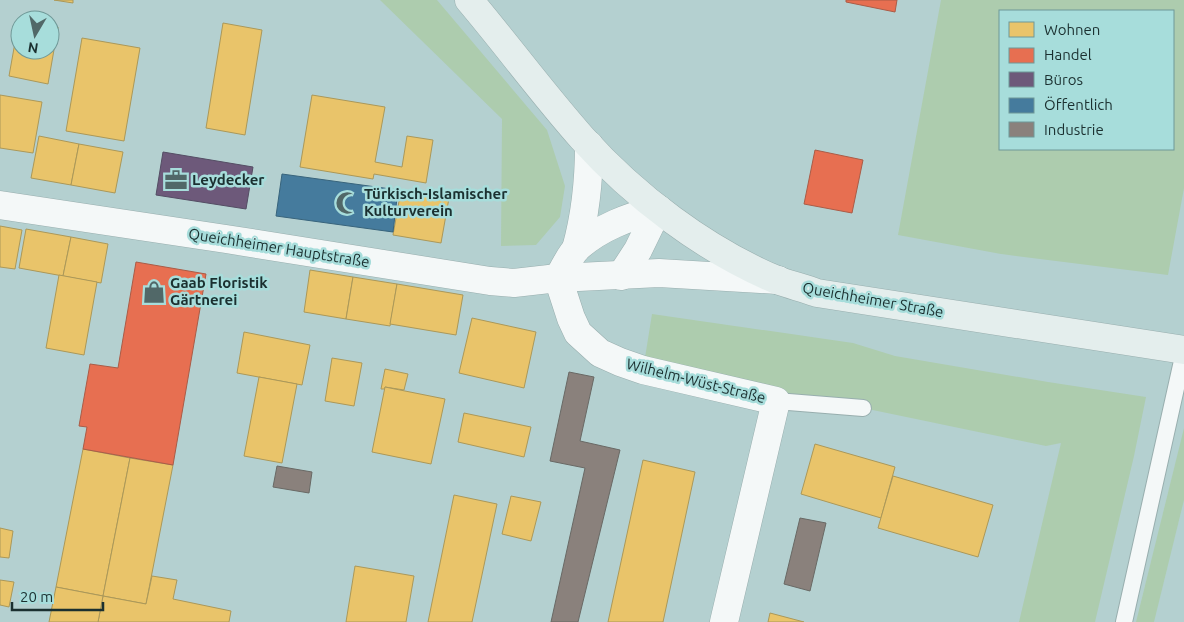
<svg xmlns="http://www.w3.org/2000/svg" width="1184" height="622" viewBox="0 0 1184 622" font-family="Ubuntu,sans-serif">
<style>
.green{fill:#adccae;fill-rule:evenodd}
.homes{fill:#e9c46a;stroke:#ab9859}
.shops{fill:#e76f51;stroke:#aa5c47}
.offices{fill:#6d597a;stroke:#544d64}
.public{fill:#457b9d;stroke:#38647c}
.industry{fill:#8a817c;stroke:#696965}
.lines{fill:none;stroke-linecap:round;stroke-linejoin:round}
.service-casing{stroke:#98aeae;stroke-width:18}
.minor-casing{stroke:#98aeae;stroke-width:29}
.secondary-casing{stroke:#98aeae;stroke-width:29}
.service{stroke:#f4f8f8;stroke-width:16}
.minor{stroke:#f4f8f8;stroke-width:28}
.secondary{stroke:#e4eeed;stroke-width:28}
.labels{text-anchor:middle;stroke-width:5;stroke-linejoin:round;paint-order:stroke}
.poi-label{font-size:15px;font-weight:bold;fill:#1b3030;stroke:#a7dddb;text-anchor:start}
.street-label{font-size:15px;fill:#1b3030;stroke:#a7dddb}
</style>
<rect width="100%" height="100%" fill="#b4d0d0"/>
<!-- green -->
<g class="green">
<polygon points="380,0 437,0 547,130 565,186 560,217 536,245 501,246 502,119"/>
<path d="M941,0H1184V188L1168,275L1001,254L898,235ZM1000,11H1173V149H1000Z"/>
<polygon points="652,314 853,343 895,356 1048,382 1146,397 1134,456 1095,622 1019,622 1061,443 1046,446 863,408 643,370"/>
<polygon points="1184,428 1184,500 1154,622 1136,622"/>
</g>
<!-- homes -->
<g class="homes">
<polygon points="54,0 73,0 73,3"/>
<polygon points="19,20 20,20 20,50 50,50 50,26 58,27 48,84 9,76"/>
<polygon points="223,23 262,30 245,135 206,128"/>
<polygon points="82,38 140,48 124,141 66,131"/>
<polygon points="0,95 42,102 33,153 0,148"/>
<polygon points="312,95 385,107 375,162 402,167 407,136 433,140 426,183 374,174 373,179 300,167"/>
<polygon points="39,136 79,144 71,185 31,178"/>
<polygon points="79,144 123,152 115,193 71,185"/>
<polygon points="401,190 449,198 441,243 393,235"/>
<polygon points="0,226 22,230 15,269 0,267"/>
<polygon points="26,229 71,237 63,276 19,268"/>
<polygon points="71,237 108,244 101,283 63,276"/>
<polygon points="310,270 353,277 346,319 304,312"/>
<polygon points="59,275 97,282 84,355 46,348"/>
<polygon points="353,277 397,284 390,326 346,319"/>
<polygon points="397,284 463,295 456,335 390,324"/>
<polygon points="472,318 536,332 524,388 459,373"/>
<polygon points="244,332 310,345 302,385 237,373"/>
<polygon points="332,358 362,363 354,406 325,401"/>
<polygon points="385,369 408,374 404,390 385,387 385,389 381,389"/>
<polygon points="259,377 297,384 282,463 244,456"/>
<polygon points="385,387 445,399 431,464 372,452"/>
<polygon points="464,413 531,427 524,457 458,442"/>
<polygon points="815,444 895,467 881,518 801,494"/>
<polygon points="83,449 130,458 103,596 56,587"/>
<polygon points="130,458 173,465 146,604 103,596"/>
<polygon points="643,460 695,472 663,622 608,622"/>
<polygon points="893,476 993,505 978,557 878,528"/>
<polygon points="454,495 497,504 472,622 428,622"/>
<polygon points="511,496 541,502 531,541 502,534"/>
<polygon points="0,528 13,531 9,558 0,557"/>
<polygon points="355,566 414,576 406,622 346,622"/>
<polygon points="152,576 177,580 173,599 231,611 229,622 98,622 103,596 146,604"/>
<polygon points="0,580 14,582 9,607 0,605"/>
<polygon points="56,587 103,596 98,622 49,622"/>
<polygon points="770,613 804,622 768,622"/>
</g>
<!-- shops -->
<g class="shops">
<polygon points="846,0 897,0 895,12 846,2"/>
<polygon points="815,150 863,160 852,213 804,204"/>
<polygon points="136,262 206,274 173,465 83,449 87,427 79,426 90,364 118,368"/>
</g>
<!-- offices -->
<polygon class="offices" points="163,152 253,167 246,209 156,195"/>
<!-- public -->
<polygon class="public" points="282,174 398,190 393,232 276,216"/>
<!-- industry -->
<g class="industry">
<polygon points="569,372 594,377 580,441 620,450 578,622 551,622 585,468 550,461"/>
<polygon points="277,466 312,472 309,493 273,487"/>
<polygon points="800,518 826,523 810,591 784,584"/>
</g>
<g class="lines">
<defs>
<g id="service">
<polyline points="776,401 863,408"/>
<polyline points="1124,622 1184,352"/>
</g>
<g id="minor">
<polyline points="0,205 226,239 490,281 514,283 558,278 659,273 778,280"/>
<path d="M576,249C586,213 589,182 589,145"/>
<polyline points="621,276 638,250 658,209"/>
<polyline points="558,278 571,318 578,333 600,353 620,362 643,370 776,401 724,622"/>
<path d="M558,278C564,269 569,256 577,248C600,227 629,217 658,209"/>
</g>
<path id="secondary" d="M469,0C507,45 543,94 582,138C634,196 705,250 777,280C790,285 804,288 817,293L1184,350"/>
</defs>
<!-- service casing -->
<use href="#service" class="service-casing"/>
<!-- minor casing -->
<use href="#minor" class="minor-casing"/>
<!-- secondary casing -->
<use href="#secondary" class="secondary-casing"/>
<!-- service -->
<use href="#service" class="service"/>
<!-- minor -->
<use href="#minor" class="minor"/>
<!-- secondary -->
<use href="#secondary" class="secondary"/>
</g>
<!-- icons -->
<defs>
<symbol id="office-bare" viewBox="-9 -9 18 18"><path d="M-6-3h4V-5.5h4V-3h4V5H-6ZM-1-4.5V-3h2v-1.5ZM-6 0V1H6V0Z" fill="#516868" stroke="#a7dddb" stroke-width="2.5" paint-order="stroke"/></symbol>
<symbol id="mosque-bare" viewBox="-9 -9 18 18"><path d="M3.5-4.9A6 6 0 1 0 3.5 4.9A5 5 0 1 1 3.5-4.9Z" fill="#516868" stroke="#a7dddb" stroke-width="2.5" paint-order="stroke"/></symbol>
<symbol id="shop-bare" viewBox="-9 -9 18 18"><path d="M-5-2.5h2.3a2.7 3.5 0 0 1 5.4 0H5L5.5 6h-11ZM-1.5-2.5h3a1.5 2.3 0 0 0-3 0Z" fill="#516868" stroke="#a7dddb" stroke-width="2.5" paint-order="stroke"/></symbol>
</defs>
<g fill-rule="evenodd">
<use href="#office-bare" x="160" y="164" width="32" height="32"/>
<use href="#mosque-bare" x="331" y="187" width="32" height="32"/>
<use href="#shop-bare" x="138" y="276" width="32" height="32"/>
</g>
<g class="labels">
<!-- poi labels -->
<g class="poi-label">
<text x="192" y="185">Leydecker</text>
<text x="364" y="199">Türkisch-Islamischer<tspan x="364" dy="17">Kulturverein</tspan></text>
<text x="170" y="288">Gaab Floristik<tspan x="170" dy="17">Gärtnerei</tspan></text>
</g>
<!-- street labels -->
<g class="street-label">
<text transform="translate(279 248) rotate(9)" y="5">Queichheimer Hauptstraße</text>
<text transform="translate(873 300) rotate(10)" y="5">Queichheimer Straße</text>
<text transform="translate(696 381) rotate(14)" y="5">Wilhelm-Wüst-Straße</text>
</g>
</g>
<!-- legend -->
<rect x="999" y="10" width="175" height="140" fill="#a7dddb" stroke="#6f9897"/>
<rect x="1009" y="22" width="25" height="15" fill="#e9c46a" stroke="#6f9897"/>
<text x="1044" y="35" font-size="15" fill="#1b3030">Wohnen</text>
<rect x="1009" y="48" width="25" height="15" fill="#e76f51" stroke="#6f9897"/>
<text x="1044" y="60" font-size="15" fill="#1b3030">Handel</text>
<rect x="1009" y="72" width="25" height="15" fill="#6d597a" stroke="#6f9897"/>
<text x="1044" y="85" font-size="15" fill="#1b3030">Büros</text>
<rect x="1009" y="98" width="25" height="15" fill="#457b9d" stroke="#6f9897"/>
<text x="1044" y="110" font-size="15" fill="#1b3030">Öffentlich</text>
<rect x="1009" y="122" width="25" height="15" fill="#8a817c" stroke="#6f9897"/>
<text x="1044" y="135" font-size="15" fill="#1b3030">Industrie</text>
<!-- north arrow -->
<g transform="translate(35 35) rotate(189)"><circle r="24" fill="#a7dddb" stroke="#6f9897"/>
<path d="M0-4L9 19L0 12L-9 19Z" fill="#516868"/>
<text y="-8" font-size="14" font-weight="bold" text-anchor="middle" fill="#1b3030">N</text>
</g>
<!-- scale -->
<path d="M12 602v8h91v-8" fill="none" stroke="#1b3030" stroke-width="2.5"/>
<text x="20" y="602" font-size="15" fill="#1b3030" stroke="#a7dddb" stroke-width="4" paint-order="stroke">20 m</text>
</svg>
